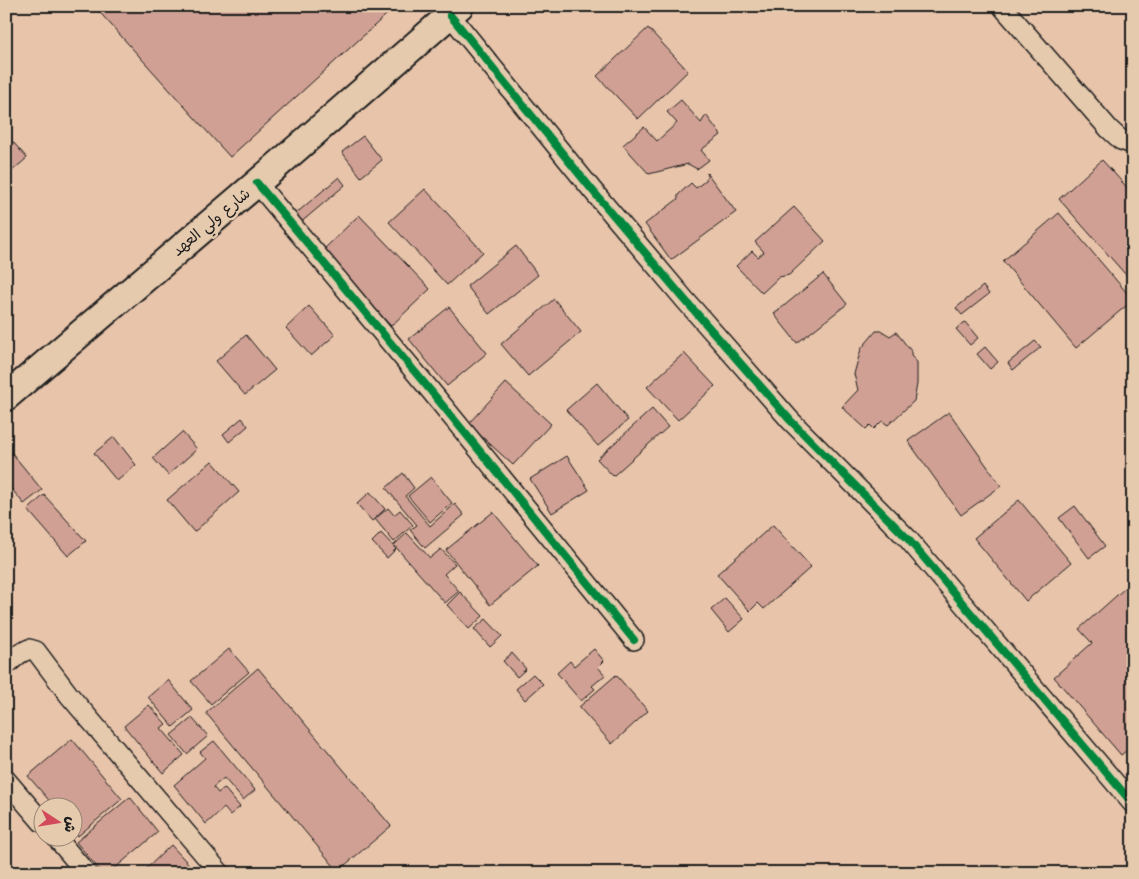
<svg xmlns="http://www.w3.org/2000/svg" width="1139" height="879" viewBox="0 0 1139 879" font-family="'Shantell Sans','Playpen Sans Arabic',sans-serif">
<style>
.building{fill:#d1a094;stroke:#1c1c1c}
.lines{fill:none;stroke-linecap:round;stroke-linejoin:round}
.minor-casing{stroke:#1c1c1c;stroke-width:22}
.secondary-casing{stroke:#1c1c1c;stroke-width:30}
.minor{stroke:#e5caad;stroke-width:19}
.secondary{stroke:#e5caad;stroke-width:26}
.cycleway-casing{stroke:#e5caad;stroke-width:11}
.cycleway{stroke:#00873e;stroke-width:8}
.labels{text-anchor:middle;stroke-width:5;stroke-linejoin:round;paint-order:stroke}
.street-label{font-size:15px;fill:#1c1c1c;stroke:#e5caad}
</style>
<rect width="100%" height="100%" fill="#e8c4ab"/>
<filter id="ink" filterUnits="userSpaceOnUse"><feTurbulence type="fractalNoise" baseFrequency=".02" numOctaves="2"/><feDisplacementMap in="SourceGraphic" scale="10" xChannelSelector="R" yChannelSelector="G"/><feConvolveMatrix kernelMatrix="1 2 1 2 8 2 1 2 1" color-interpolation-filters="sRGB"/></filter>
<g filter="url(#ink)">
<!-- building -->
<g class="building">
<polygon points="94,6 396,6 230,157"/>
<polygon points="648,28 688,71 638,119 597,76"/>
<polygon points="681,100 701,123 706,115 721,135 701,150 709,160 697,169 688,164 649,174 623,145 644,127 657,141 677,123 667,112"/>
<polygon points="6,134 27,158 6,176"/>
<polygon points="363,136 382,160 361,177 342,152"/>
<polygon points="1102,160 1133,194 1133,283 1059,199"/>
<polygon points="707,173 736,212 671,260 645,224 678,199 678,195 691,183 696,188 706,180"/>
<polygon points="339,177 345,185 299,224 293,216"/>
<polygon points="425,189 483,252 447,285 389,222"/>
<polygon points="794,207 825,241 789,275 779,277 762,293 736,266 752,251 758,257 764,252 755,242"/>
<polygon points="1059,213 1133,300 1076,348 1003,261"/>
<polygon points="359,215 430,289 391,326 321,252"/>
<polygon points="516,246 538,275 489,314 467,286"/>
<polygon points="823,274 847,304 797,343 774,314"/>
<polygon points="983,286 989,294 962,315 956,308"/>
<polygon points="554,299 581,332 528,376 501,344"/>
<polygon points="309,306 335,335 311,356 286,328"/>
<polygon points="449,307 487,353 447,386 409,339"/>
<polygon points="965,322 978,338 970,345 956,329"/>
<polygon points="876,331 882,331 890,336 896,332 911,351 911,356 917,362 917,384 914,401 888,425 882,421 874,429 870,425 866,429 842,407 858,390 854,374 861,349"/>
<polygon points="246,335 275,370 245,395 216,361"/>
<polygon points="1035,341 1041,347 1013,370 1008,363"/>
<polygon points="985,347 998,362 990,369 977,354"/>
<polygon points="684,353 715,386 678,420 647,387"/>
<polygon points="506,383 551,424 513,465 468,424"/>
<polygon points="597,383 628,420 598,446 566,410"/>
<polygon points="652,409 668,427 613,476 597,459"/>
<polygon points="949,412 1001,486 961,515 908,441"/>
<polygon points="242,418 248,426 229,442 223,434"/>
<polygon points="182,432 197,449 168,475 153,458"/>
<polygon points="114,437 136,465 117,481 94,453"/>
<polygon points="12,453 42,490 24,504 6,482 6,457"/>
<polygon points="567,456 589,490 552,513 530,479"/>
<polygon points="212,461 239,492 194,532 167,500"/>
<polygon points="403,473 414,488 405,496 430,526 455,504 464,515 425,548 410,530 417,525 386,488"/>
<polygon points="431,477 452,503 430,522 408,496"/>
<polygon points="370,492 385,509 372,521 357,504"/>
<polygon points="44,495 86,541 68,556 28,510"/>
<polygon points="1019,500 1071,563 1026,601 974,538"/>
<polygon points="1075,506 1105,546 1089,558 1059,518"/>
<polygon points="388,508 394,515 400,510 413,525 394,542 375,519"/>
<polygon points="493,512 538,566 490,605 446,550"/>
<polygon points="773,525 811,567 764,609 758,603 750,611 717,574"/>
<polygon points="381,533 396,549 387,558 372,542"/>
<polygon points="407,533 430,558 441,549 455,564 444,574 459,591 445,603 394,545"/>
<polygon points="1133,568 1133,581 1126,574"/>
<polygon points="1133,581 1133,745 1121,755 1054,677 1092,643 1079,629"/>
<polygon points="460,592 483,616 469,629 447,605"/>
<polygon points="725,598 744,619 729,632 711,610"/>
<polygon points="486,619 502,636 490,647 474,629"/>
<polygon points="229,649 249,672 211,704 191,681"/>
<polygon points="594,649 604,661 598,667 605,675 592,686 595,689 581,701 557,673 570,661 574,666"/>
<polygon points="512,653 526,669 517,677 503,661"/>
<polygon points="258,668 391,826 338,871 206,713"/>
<polygon points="533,674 543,684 525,700 516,689"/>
<polygon points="616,675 648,711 612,744 579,707"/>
<polygon points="168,680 193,710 173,727 148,697"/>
<polygon points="149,705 166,724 161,728 184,755 163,773 124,726"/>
<polygon points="192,718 208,736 187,754 171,735"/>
<polygon points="72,739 122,799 78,836 72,829 72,806 54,806 28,776"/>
<polygon points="214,741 255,790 243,800 224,778 213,787 218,793 224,788 240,807 230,815 224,808 206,824 174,785 205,758 200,752"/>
<polygon points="130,797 158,832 109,873 102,873 76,842"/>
<polygon points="171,845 197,873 142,873"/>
</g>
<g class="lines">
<defs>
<g id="minor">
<polyline points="1002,6 1109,129 1121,140 1133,144"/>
<polyline points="450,15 593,191 685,300 790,420 908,539 1133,804"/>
<polyline points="257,183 430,390 634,640"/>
<polyline points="6,665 19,654 29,649 36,651 69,695 220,873"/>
<polyline points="6,780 42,822"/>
<polyline points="55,836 86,873"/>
</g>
<polyline id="secondary" points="6,397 257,183 460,6"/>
</defs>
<!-- minor casing -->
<use href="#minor" class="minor-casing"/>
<!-- secondary casing -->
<use href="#secondary" class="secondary-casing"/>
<!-- minor -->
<use href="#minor" class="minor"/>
<!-- secondary -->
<use href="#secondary" class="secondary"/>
<defs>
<g id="cycleway">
<polyline points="450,15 593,191 685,300 790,420 908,539 1133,804"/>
<polyline points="257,183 430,390 634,640"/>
</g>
</defs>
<!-- cycleway casing -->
<use href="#cycleway" class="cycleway-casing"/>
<!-- cycleway -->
<use href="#cycleway" class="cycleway"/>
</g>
</g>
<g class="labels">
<!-- street labels -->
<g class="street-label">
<text transform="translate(211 222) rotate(-40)" y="5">شارع ولي العهد</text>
</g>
</g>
<!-- margin -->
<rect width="1139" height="879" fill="none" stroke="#e5caad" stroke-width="25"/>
<rect x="12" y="12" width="1114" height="854" fill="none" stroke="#1c1c1c" stroke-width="2" filter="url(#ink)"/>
<!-- north arrow -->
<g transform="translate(58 822) rotate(102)"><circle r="24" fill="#e5caad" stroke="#958473"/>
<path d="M0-4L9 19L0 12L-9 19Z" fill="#d1495b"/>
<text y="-8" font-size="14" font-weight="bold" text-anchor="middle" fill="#1c1c1c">ش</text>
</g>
</svg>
